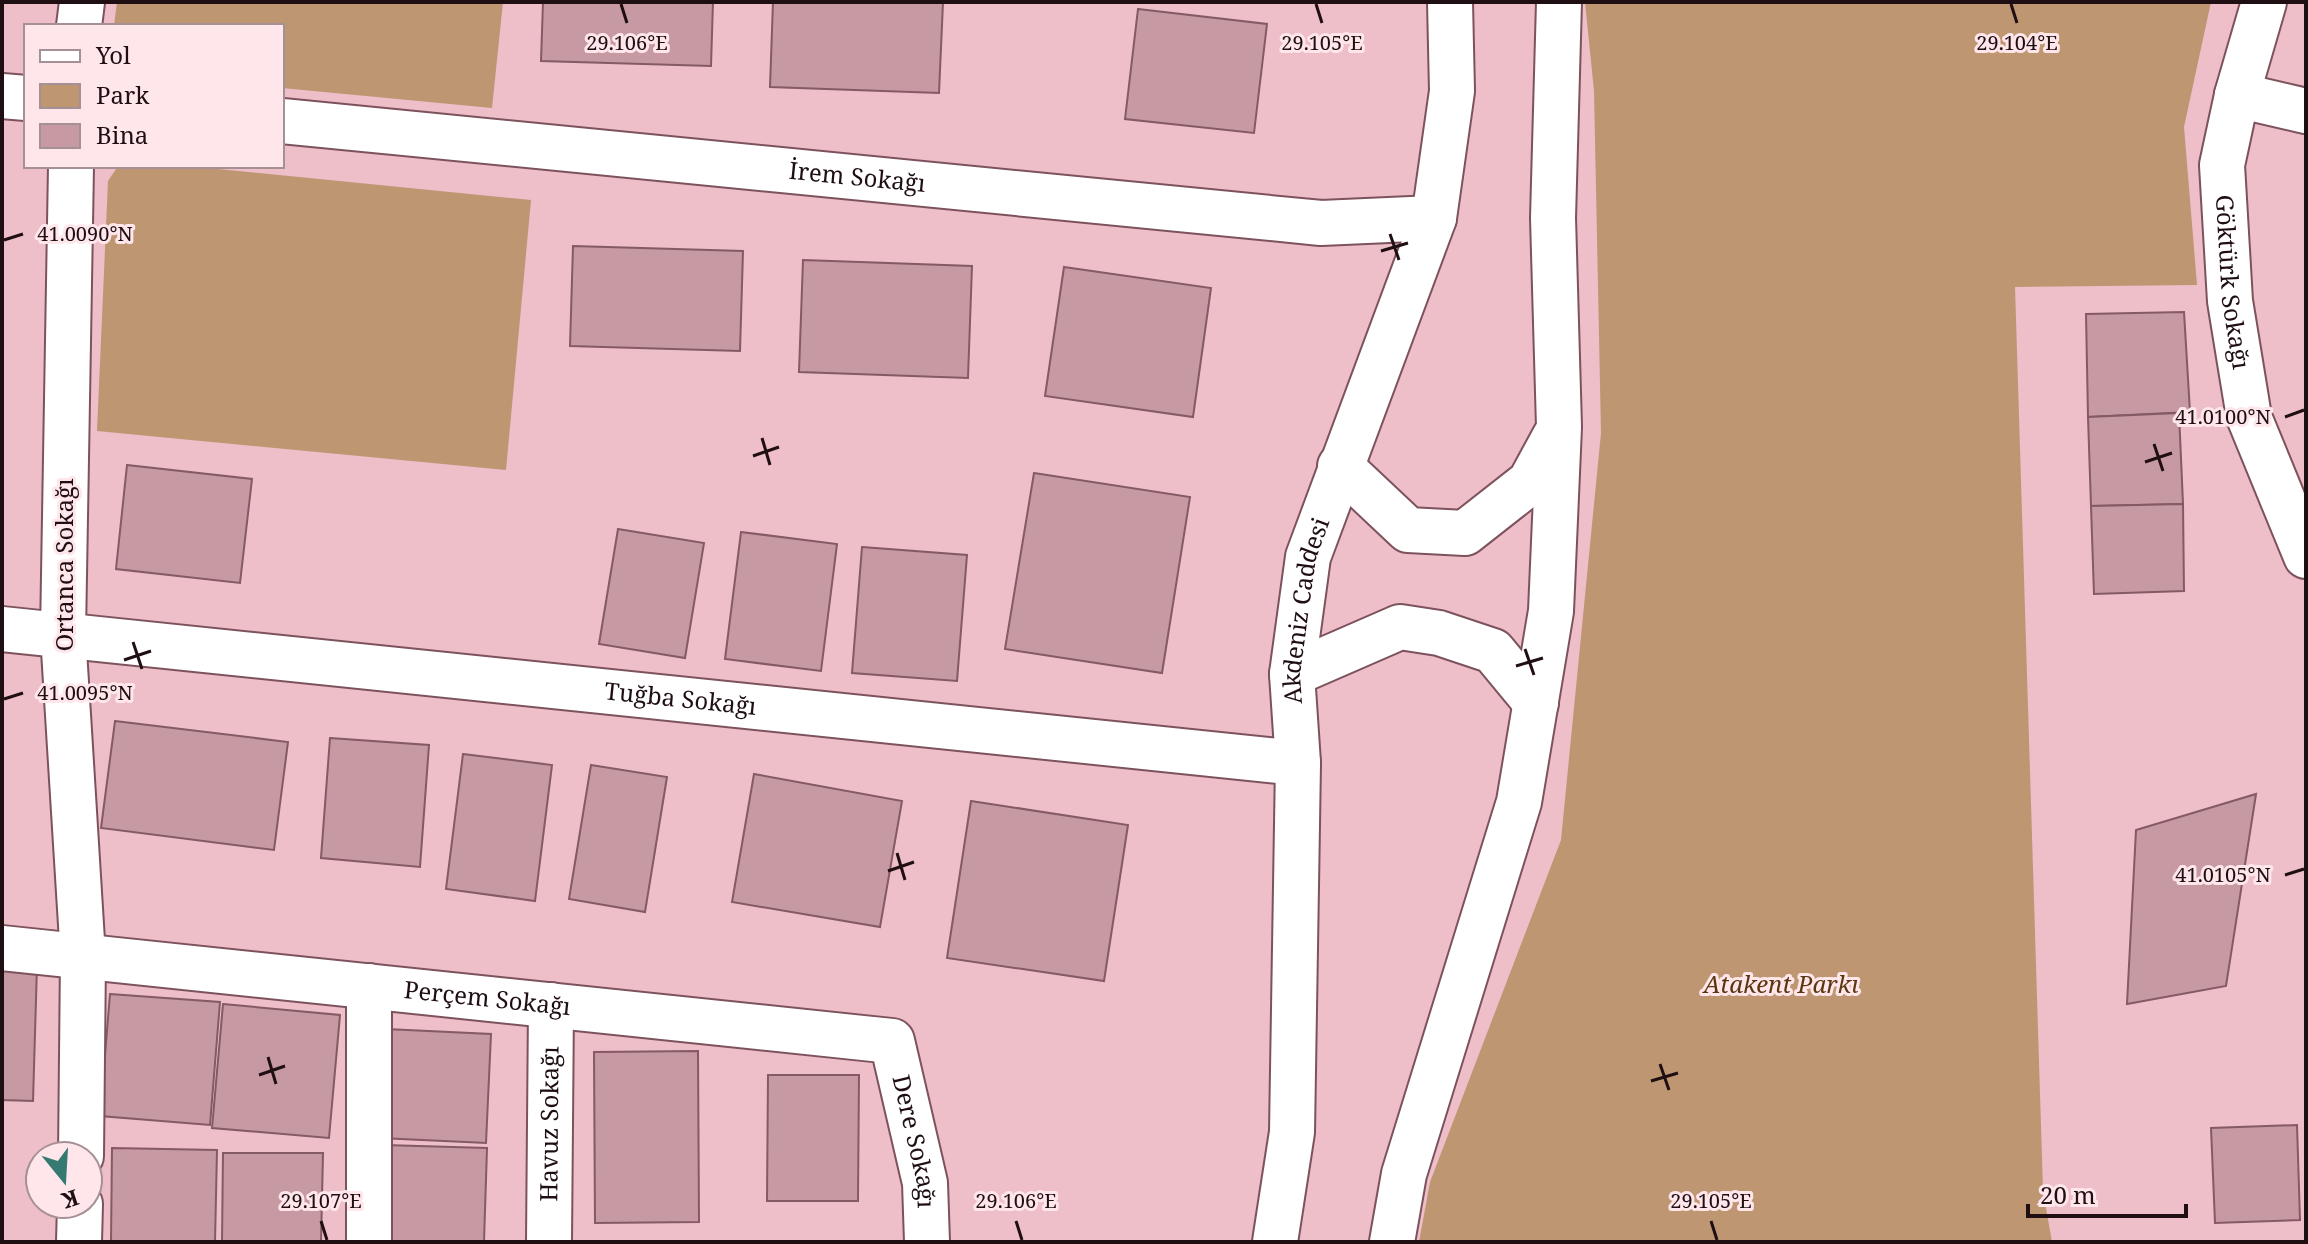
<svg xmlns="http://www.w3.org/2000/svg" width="2308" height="1244" viewBox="0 0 2308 1244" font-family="'Noto Serif',serif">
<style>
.green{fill:#be9672}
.building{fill:#c799a3;stroke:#845a64;stroke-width:2}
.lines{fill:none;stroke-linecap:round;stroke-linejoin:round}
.minor-casing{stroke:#7c535d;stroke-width:48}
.major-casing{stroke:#7c535d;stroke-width:48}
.minor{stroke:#fff;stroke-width:44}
.major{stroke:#fff;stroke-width:44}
.ticks{fill:none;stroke:#1f0f13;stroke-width:3}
.labels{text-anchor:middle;stroke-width:6;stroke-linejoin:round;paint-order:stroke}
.street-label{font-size:24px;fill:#1f0f13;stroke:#ffe6eb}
.park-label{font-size:24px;font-style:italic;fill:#5a360e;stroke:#ffe6eb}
.ticks-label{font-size:20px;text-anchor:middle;fill:#1f0f13;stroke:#ffe6eb;stroke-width:6;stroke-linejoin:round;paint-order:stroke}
</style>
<rect width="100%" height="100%" fill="#eebec9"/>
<!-- green -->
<g class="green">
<polygon points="117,2 503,2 492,108 282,88 282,26 114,26"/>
<polygon points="1585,2 2211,2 2184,127 2197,285 2015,287 2043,1191 2052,1242 1419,1242 1430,1182 1561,840 1601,433 1594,91"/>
<polygon points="118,166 188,166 531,200 506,470 97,431 108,181"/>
</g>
<!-- building -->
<g class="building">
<polygon points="543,2 713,2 711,66 541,61"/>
<polygon points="773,2 943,2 939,93 770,87"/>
<polygon points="1138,9 1267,24 1254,133 1125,119"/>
<polygon points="573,246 743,251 740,351 570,346"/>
<polygon points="803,260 972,266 968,378 799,372"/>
<polygon points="1064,267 1211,288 1193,417 1045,396"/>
<polygon points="2184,312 2190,412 2088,417 2086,314"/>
<polygon points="2179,413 2183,504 2091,506 2088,417"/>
<polygon points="127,465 252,479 240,583 116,569"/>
<polygon points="1034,473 1190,497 1162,673 1005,649"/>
<polygon points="2183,504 2184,591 2094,594 2091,506"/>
<polygon points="618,529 704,543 685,658 599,644"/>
<polygon points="741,532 837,544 821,671 725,659"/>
<polygon points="862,547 967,555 957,681 852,673"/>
<polygon points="115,721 288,742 274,850 101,828"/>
<polygon points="330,738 429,745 420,867 321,858"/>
<polygon points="463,754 552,765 535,901 446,889"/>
<polygon points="591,765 667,777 645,912 569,899"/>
<polygon points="754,774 902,801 880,927 732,902"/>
<polygon points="2256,794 2226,986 2127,1004 2136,830"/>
<polygon points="971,801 1128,825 1104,981 947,958"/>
<polygon points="2,966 37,966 33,1101 2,1100"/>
<polygon points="110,994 220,1002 210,1125 100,1116"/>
<polygon points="223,1004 340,1015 329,1138 212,1128"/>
<polygon points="386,1029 491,1034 486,1143 380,1138"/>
<polygon points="698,1051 699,1222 595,1223 594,1052"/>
<polygon points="768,1075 859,1075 858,1201 767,1201"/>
<polygon points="2297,1125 2300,1220 2215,1223 2211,1128"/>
<polygon points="384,1145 487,1148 484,1242 380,1242"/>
<polygon points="112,1148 217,1150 215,1242 111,1242"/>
<polygon points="223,1153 323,1153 321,1242 222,1242"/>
</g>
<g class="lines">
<defs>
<g id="minor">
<path id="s1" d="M2264,2L2237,95L2222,165L2230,301L2249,417L2306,556"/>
<polyline points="79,26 82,2"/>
<polyline points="2237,95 2306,111"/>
<polyline points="2,96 26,98"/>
<path id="s2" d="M282,121L1321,223L1434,218"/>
<polyline points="71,166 63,634 83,957 81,1156"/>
<path id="s3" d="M2,629L1298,763"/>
<path id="s4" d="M2,948L892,1041L925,1183L927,1242"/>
<polyline points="79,1242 80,1204"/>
<polyline points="369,1242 369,986"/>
<path id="s5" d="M549,1242L551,1005"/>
</g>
<g id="major">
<polyline points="1340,466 1408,530 1465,533 1530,482 1555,436"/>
<polyline points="1292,674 1400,627 1439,633 1493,651 1536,703"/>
<path id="s6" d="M1275,1242L1292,1132L1298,763L1292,674L1308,557L1434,218L1452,91L1450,2"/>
<polyline points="1392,1242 1404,1174 1519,802 1551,611 1559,427 1553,218 1559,2"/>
</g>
</defs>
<!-- minor casing -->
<use href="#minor" class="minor-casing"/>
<!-- major casing -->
<use href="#major" class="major-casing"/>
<!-- minor -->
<use href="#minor" class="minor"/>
<!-- major -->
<use href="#major" class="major"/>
</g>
<!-- ticks -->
<path class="ticks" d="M621,4L627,23M1316,4L1322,23M2011,4L2017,23M1390,234L1399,260M4,240L23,234M1381,251L1408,243M2285,417L2304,410M762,438L770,465M2154,444L2163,471M753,456L779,447M2145,462L2172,453M133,642L142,669M1525,649L1534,675M124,660L151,651M1516,666L1543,658M4,699L23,693M897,853L905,880M888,871L914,862M2285,875L2304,869M268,1057L276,1084M1660,1064L1669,1090M259,1075L285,1066M1651,1081L1678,1073M321,1221L327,1240M1016,1221L1022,1240M1711,1221L1717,1240"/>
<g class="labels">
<!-- street labels -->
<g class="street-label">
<text dy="8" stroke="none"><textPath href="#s2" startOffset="578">İrem Sokağı</textPath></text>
<text dy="8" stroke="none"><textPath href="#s1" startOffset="286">Göktürk Sokağı</textPath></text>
<text transform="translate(65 565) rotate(-90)" y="8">Ortanca Sokağı</text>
<text dy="8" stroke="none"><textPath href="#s6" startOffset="634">Akdeniz Caddesi</textPath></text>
<text dy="8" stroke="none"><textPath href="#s3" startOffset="682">Tuğba Sokağı</textPath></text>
<text dy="8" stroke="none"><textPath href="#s4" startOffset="488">Perçem Sokağı</textPath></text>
<text dy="8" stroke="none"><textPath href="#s5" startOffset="118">Havuz Sokağı</textPath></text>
<text dy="8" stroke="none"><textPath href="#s4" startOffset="998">Dere Sokağı</textPath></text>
</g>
<!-- park labels -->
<g class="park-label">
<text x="1781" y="993">Atakent Parkı</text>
</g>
</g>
<g class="ticks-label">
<text x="627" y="50">29.106°E</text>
<text x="1322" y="50">29.105°E</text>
<text x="2017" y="50">29.104°E</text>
<text x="85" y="241">41.0090°N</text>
<text x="2223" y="424">41.0100°N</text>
<text x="85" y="700">41.0095°N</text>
<text x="2223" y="882">41.0105°N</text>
<text x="321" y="1208">29.107°E</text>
<text x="1016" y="1208">29.106°E</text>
<text x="1711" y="1208">29.105°E</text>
</g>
<!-- border -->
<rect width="2308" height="1244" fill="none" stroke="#1f0f13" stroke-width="8"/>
<!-- legend -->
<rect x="24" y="24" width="260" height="144" fill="#ffe6eb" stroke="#a59095" stroke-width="2"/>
<rect x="40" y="50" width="40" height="12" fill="#ffffff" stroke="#a59095" stroke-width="2"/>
<text x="96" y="64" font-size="24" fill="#1f0f13">Yol</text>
<rect x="40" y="84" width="40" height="24" fill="#be9672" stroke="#a59095" stroke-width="2"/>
<text x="96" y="104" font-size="24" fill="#1f0f13">Park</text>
<rect x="40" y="124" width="40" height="24" fill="#c799a3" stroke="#a59095" stroke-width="2"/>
<text x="96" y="144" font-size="24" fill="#1f0f13">Bina</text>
<!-- north arrow -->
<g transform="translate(64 1180) rotate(162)"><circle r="38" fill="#ffe6eb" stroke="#a59095" stroke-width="2"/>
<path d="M0-6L14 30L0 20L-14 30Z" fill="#347a71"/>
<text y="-12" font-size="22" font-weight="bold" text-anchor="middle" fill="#1f0f13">K</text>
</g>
<!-- scale -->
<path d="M2028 1204v12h158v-12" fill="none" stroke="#1f0f13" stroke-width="4"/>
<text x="2040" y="1204" font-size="24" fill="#1f0f13" stroke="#ffe6eb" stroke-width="6" paint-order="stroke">20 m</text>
</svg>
